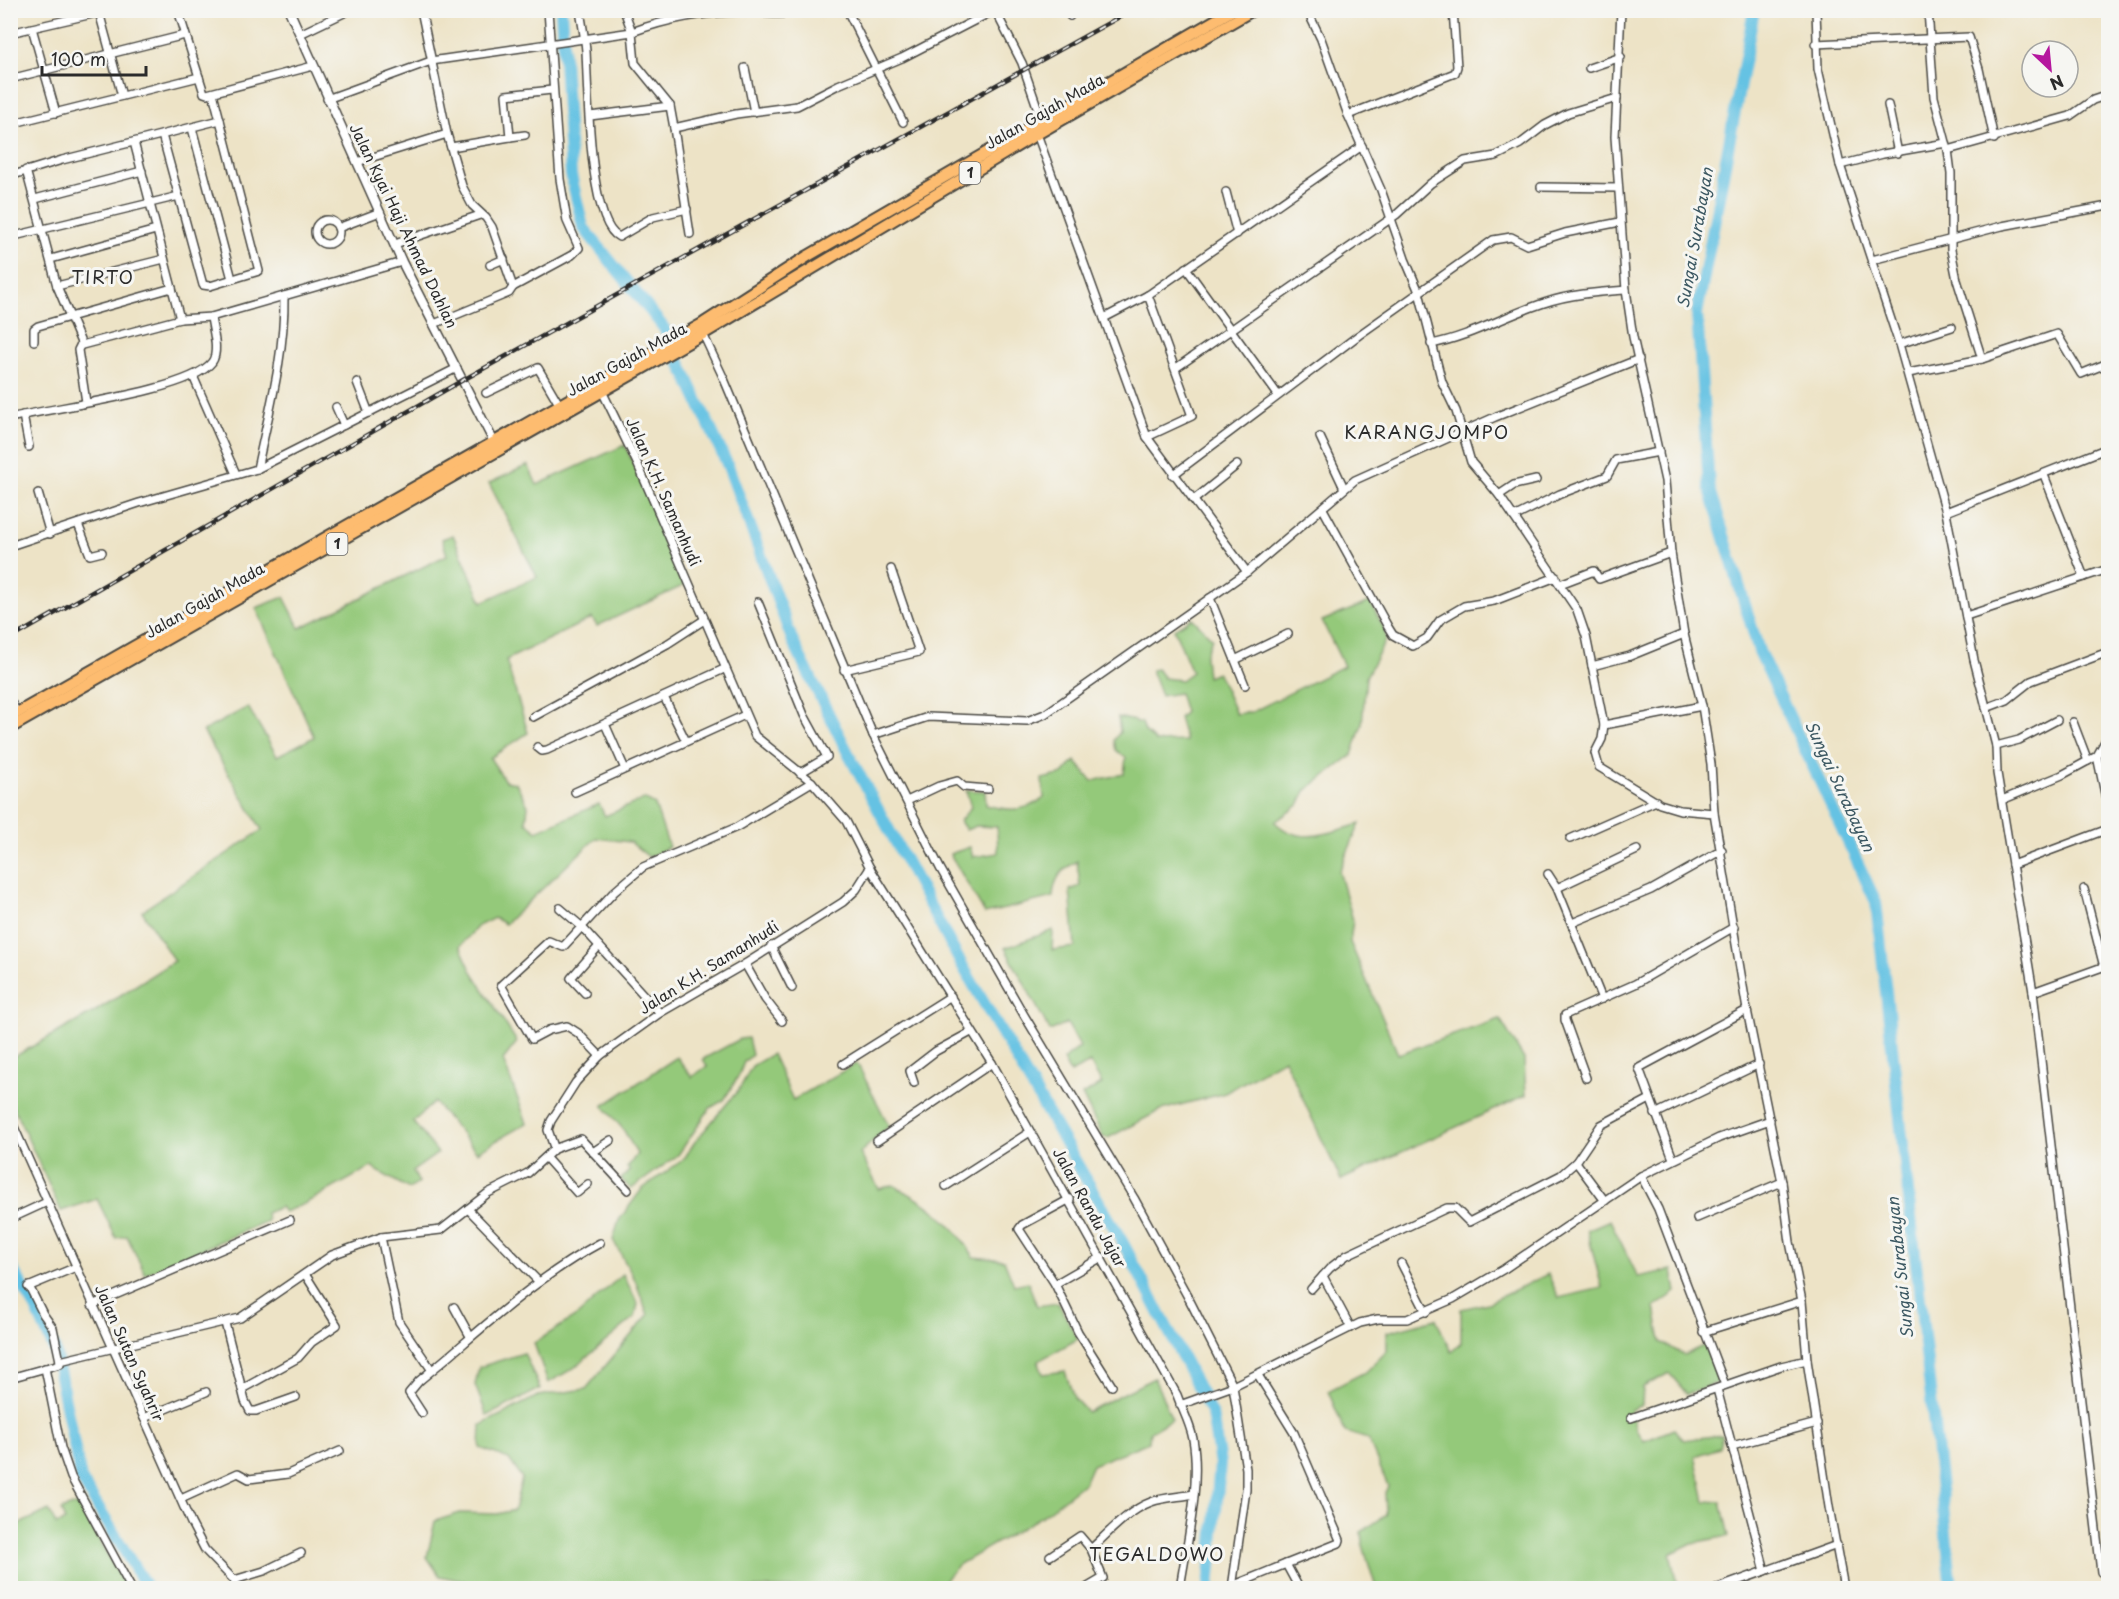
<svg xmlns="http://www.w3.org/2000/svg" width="2119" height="1599" viewBox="0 0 2119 1599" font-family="'Playpen Sans',sans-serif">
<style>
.green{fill:#94c97a;stroke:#607a52;stroke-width:1.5}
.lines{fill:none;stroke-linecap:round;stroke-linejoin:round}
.river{stroke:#65c2e3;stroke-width:12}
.minor-casing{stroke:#484742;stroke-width:10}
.tertiary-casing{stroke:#484742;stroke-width:11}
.trunk-casing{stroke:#484742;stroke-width:14}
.minor{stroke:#fff;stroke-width:7}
.tertiary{stroke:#fff;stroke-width:8}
.trunk{stroke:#fdbc6f;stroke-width:10}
.rail-casing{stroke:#2b2b2b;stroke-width:4.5}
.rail{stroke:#f6f6f2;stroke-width:2;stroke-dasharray:7;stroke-linecap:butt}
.labels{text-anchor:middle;stroke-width:6;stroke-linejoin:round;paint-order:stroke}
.shield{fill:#f6f6f2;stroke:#686867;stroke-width:1.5}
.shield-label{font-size:14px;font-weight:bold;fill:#2b2b2b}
.street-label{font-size:15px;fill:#2b2b2b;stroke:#f6f6f2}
.water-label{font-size:16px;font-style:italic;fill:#3c5862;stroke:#f6f6f2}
.quarter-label{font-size:18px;letter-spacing:1.5px;fill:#2b2b2b;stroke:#f6f6f2}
</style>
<rect width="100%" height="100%" fill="#f6f6f2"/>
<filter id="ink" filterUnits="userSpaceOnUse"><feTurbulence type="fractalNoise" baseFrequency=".0167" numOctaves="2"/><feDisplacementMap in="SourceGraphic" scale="12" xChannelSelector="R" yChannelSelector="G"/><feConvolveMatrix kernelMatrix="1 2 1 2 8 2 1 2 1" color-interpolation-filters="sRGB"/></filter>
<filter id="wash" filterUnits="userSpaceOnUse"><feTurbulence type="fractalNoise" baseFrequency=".008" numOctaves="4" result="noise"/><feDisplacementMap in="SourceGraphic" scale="24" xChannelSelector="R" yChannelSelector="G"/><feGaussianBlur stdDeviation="1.35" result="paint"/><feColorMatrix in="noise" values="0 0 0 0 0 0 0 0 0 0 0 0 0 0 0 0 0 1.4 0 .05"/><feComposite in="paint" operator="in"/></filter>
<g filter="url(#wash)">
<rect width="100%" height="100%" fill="#ede3c6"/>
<!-- green -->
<g class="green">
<polygon points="625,445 685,585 597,626 592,618 506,660 528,733 490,758 505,781 516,783 528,806 526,822 537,831 599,804 605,816 644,799 655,805 669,847 649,857 630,842 596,838 505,924 494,918 478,926 460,946 471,970 517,1042 503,1060 527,1123 477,1152 434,1102 413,1122 438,1153 413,1171 419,1183 409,1189 371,1167 304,1204 284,1212 280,1207 266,1213 267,1221 145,1274 127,1236 116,1238 97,1199 61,1211 11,1102 10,1059 94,1012 174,961 142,911 262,830 203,731 248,707 277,756 314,737 256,608 284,597 300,628 447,555 442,539 453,535 482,602 537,577 489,483 528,465 537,485"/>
<path d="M1370,602L1385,630L1386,639L1366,677L1362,724L1352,755L1305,791L1300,804L1275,822C1300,847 1330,832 1360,824L1339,871L1353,920L1350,942L1398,1054L1500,1019L1524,1059L1526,1095L1341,1180L1284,1059L1225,1093L1161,1110L1108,1138L1103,1137L1082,1095L1102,1084L1090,1063L1070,1073L1063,1060L1080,1047L1067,1023L1050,1031L1005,948L1053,930L1052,950L1075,947L1070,890L1080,886L1077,861C1061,871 1054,878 1053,897L985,914L950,854L970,847L973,857L998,853L997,827L976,826L966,830L960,821L971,807L966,790L985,791L986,805C1008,811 1025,812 1044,798L1042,779L1063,774L1075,761L1092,781L1124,774L1126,758L1116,750L1114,740L1120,732L1118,717L1142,723L1145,732L1156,742L1186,741L1179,718L1185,712L1179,693L1161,696L1151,670L1157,669L1164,678L1181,680L1192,672L1174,629L1192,618L1212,638L1205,656L1207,677L1218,673L1236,714L1252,712L1344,666L1322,621Z"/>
<polygon points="748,1038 752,1055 744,1062 739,1075 724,1100 710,1108 678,1155 631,1189 621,1179 630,1170 627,1168 637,1154 623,1129 603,1106 677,1057 692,1077 707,1066 703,1059 740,1039"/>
<path d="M772,1054L793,1100L857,1063L889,1126L860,1153L879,1189L893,1185C929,1203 954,1223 974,1257L1004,1260L1014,1285L1028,1282L1037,1306L1058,1303L1078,1339L1038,1361L1043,1374L1065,1371L1074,1398L1087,1412L1154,1378L1172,1419L1150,1432L1149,1442L1092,1465L1084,1483L1042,1516L958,1565L937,1588H472L473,1583L440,1576L427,1557L435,1521L460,1513L497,1514L514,1510L522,1478L509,1459L480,1448L481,1425L538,1396L586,1389L648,1315L635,1280L613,1240L619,1220L642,1189L684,1159L694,1143L740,1088L752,1066Z"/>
<polygon points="1610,1220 1638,1277 1672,1270 1676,1292 1655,1307 1661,1342 1684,1355 1705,1345 1719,1382 1687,1394 1669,1373 1643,1387 1642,1405 1630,1410 1636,1429 1644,1441 1674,1429 1683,1440 1722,1435 1719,1448 1695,1456 1705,1501 1721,1502 1729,1536 1692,1543 1670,1554 1678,1588 1376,1588 1362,1542 1361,1532 1386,1515 1385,1493 1388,1486 1368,1439 1345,1432 1328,1391 1367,1371 1387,1351 1387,1332 1436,1319 1451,1352 1461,1343 1461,1309 1488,1303 1548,1274 1559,1298 1602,1288 1587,1230"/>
<polygon points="623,1274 638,1304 635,1317 574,1368 548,1383 534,1343 578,1315"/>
<polygon points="524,1353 540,1389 487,1416 475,1385 479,1367"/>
<polygon points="78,1504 127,1588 11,1588 11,1528 49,1510 56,1525 65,1521 61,1510"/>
</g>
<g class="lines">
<!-- river -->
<g class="river">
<polyline points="561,10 571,175 583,227 664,328 728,466 793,642 850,757 958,958 1123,1243 1212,1414 1220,1464 1209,1588"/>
<polyline points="1754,10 1697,314 1709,486 1759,651 1876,902 1952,1588"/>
<polyline points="10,1265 36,1308 55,1351 81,1479 147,1588"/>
</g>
</g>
</g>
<g filter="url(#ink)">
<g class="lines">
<defs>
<g id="minor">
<polyline points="178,10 204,93 207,94 313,66"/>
<polyline points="421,10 447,134"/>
<path d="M580,10C582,24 585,38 586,51C588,85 588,223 619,237L653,217L687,209"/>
<polyline points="624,10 632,32 635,63 670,106 674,128 736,114 797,106 838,85 902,58 995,10 1022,63 1042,121"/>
<polyline points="847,10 903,122"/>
<polyline points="1067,10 1070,16"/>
<polyline points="1307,10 1321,39 1348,115 1381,190 1405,259 1419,292 1442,382 1456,411 1471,462 1499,495 1577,610 1586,636 1604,725 1602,739 1595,753 1599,767 1660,804 1680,810 1714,813"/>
<polyline points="1621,10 1615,137 1626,290 1633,337 1665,481 1671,553 1684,634 1702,706 1711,764 1714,813 1747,1010 1782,1182 1790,1242 1802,1301 1807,1360 1829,1507 1844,1588"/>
<polyline points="1816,10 1818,69 1840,165 1899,344 1946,512 1974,660 1996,746 1997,773 2033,992 2101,1572"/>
<polyline points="1928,10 1934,97 1948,150 1951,173 1951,250 1957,280 1982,359"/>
<polyline points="99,12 122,96"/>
<polyline points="32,28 56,113"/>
<polyline points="10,33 110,10"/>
<polyline points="300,34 350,10"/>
<polyline points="1815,44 1969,37 1979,69 1994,139"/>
<polyline points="745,68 754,112"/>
<polyline points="1589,68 1621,57"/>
<polyline points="10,79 185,35"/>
<path d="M327,99L431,61L632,32C667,19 703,12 741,12C759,11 779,18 796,10"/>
<polyline points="1888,105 1898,153"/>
<polyline points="1348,115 1455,73 1457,67 1453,10"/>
<polyline points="590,116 670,106"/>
<polyline points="10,124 199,77"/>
<polyline points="192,128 232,279"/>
<polyline points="674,128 690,234"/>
<polyline points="1037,134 1147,437 1247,572"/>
<polyline points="162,135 203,285 210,286 259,271 213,93"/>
<polyline points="510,137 525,135"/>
<polyline points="134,142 180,319"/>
<polyline points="451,147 510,137 506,95 552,90"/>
<polyline points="1948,150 2070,116 2093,100 2108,95"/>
<polyline points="357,162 447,134 462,186 472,205 486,218 492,227 513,287"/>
<polyline points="1840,165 1883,154 1946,143"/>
<polyline points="26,170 57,286 82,345 180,319 211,317 402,262"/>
<polyline points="10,176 62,160 220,120"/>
<polyline points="1541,187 1618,188"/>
<polyline points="1226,192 1237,234"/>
<polyline points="35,199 142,171"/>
<circle cx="327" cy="232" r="12"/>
<polyline points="338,228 380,212"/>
<polyline points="10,237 179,196"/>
<polyline points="395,244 480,215"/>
<polyline points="51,259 156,230"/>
<polyline points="1872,260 2002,226 2108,206"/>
<polyline points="490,265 504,259"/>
<polyline points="1186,268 1278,395"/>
<polyline points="57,286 164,259"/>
<polyline points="1104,318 1148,295 1362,146"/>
<polyline points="434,324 509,293 513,287 572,255 579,248 567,221 560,179 548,10"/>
<polyline points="703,334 724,379 873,735 940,868 1024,1015 1134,1198 1189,1299 1233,1386 1246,1469 1246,1490 1232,1588"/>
<polyline points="34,341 34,329 38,326 172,288"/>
<polyline points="81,344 78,350 86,402"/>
<path d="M1431,344C1470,337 1506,315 1544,303C1570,294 1599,292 1626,290"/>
<polyline points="1899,344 1952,327"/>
<polyline points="1176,368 1396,215 1431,183 1465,161 1496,156 1520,144 1545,125 1568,113 1617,98"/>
<polyline points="1908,373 1982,359 2057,334 2081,374 2108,363"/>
<polyline points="193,376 236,474"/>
<polyline points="357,382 369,413"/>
<path d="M602,391L638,465L755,736L812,782L846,821L870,868L992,1063L1177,1395C1182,1409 1190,1423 1193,1439C1201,1484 1187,1543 1180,1588"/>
<polyline points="486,393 538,368 559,404"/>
<polyline points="336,407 344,425"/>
<polyline points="23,415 29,447"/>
<path d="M10,418C52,407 189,392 212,362C220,351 212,328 211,317"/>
<polyline points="1147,437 1192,416 1148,295"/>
<polyline points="1320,437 1344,488"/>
<path d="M257,469C269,412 285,354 284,296"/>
<polyline points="1173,475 1359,335 1493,240 1511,237 1527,245 1565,233 1620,222"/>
<polyline points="2044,475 2084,577"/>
<polyline points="38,493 50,534"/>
<polyline points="1499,495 1514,485 1536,480"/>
<polyline points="1195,499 1237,465"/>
<polyline points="1323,509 1388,627 1393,635 1413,646 1427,638 1440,620 1464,606 1494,601 1556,577"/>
<polyline points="1946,512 2108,448"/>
<polyline points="1514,517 1560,494 1607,476 1616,460 1659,452"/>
<polyline points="78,524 90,555 102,552"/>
<polyline points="10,546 139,503 257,469 457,368"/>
<polyline points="1560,584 1594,571 1599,579 1671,553"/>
<polyline points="1210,598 1245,685"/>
<polyline points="758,602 804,715 827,757 800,773"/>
<polyline points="1966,616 2108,569"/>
<polyline points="1237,659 1288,634"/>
<polyline points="1592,666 1630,656 1684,634"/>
<polyline points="844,670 919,652 891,569"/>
<polyline points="664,697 686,741"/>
<polyline points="10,700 17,713"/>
<polyline points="1986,708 2007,700 2031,681 2108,652"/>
<polyline points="533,717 667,644 704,620"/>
<polyline points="2073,722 2088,761"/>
<polyline points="605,724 625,769"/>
<polyline points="1604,725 1702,706"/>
<polyline points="873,735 928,717 1027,721 1045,714 1247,572 1355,480 1495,417 1639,359"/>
<polyline points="1996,746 2019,740 2057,720"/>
<polyline points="537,747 542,751 547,750 724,669"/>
<polyline points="2097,756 2108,808"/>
<polyline points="575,792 745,715"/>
<polyline points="2002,800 2062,775 2097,756 2108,736"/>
<polyline points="907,801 939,786 957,781 964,787 988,789"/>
<polyline points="1570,839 1656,801"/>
<polyline points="2012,865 2108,829"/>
<polyline points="1548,874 1557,888 1602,999"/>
<polyline points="1557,888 1637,850"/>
<polyline points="2084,889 2104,967"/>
<polyline points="560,908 581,926 660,1013"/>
<polyline points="1572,923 1651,890 1722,850"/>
<polyline points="771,946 792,988"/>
<polyline points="745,964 765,999 782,1021"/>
<polyline points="2033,992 2108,965"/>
<polyline points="585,993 571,978 599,946"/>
<polyline points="600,1056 578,1033 567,1026 549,1030 532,1039 501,985 549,941 563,947 614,892 643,867 737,827 812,782"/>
<polyline points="843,1064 951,996"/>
<polyline points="1586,1078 1565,1020 1565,1015 1635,984 1734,927"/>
<polyline points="914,1083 910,1071 936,1051 971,1032"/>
<polyline points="1655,1114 1759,1064"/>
<polyline points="10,1118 191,1523 205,1550 234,1580 237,1588"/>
<polyline points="877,1141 992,1063"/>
<polyline points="554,1149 581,1139 628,1190"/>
<polyline points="593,1152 611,1140"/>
<polyline points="546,1158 577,1193 588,1184"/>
<polyline points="1673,1159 1639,1068 1747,1010"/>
<polyline points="1576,1162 1605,1201"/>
<polyline points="1641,1176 1658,1209 1725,1385"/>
<polyline points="946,1186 1030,1132"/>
<polyline points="1070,1199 1022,1225 1019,1229 1055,1284 1078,1332 1112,1386"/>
<polyline points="468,1209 539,1282"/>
<polyline points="1697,1218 1782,1182"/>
<polyline points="10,1219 47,1202"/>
<polyline points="381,1237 399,1322 431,1369"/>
<polyline points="1401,1263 1426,1312"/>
<polyline points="1323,1276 1351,1328"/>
<polyline points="1055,1284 1102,1257"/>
<polyline points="29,1286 43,1314 53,1328 60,1361"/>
<polyline points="28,1287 76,1267"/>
<polyline points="1311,1289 1330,1268 1347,1255 1447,1208 1455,1208 1469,1222 1561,1175 1576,1162 1601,1125 1648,1100"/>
<polyline points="92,1305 290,1220"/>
<polyline points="454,1307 470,1336"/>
<polyline points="225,1323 245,1401 250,1411 256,1411 296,1397"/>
<polyline points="1703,1332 1802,1301"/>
<polyline points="45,1368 61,1448 71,1477 131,1588"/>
<polyline points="1258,1375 1294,1433 1340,1540 1339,1543 1286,1564"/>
<polyline points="10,1378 60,1364 60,1361 240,1318 332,1255 381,1237 441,1230 488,1193 528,1173 552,1151 554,1147 548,1130 551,1121 576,1082 600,1056 660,1013 745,964 843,902 856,890 870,868"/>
<polyline points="242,1389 298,1358 312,1342 337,1325 305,1274"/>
<polyline points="1717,1389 1765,1571"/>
<polyline points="1180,1405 1233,1386 1360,1323 1378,1319 1407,1319 1453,1299 1504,1269 1641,1176 1719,1138 1770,1120"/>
<path d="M422,1413L409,1393L419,1381C478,1333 533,1279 600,1243"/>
<polyline points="144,1418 206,1392"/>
<polyline points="1631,1418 1781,1366 1807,1360"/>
<polyline points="1732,1446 1817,1423"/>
<polyline points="181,1499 238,1473 249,1479 288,1474 340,1451"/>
<polyline points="1050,1556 1080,1536 1091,1549"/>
<polyline points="234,1580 264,1571 301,1553"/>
<path d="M1086,1588L1103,1578L1091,1549C1108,1533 1129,1510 1151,1502C1165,1497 1180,1497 1194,1494"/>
<polyline points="1227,1588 1286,1564 1299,1588"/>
<polyline points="1718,1588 1837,1545"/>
</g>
<polyline id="tertiary" points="289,10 402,262 497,448"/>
<g id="trunk">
<polyline points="10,717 704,323 808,256 1233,10"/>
<polyline points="10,728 703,334 1037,134 1253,10"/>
</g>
</defs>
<!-- minor casing -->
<use href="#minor" class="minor-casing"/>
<!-- tertiary casing -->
<use href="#tertiary" class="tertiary-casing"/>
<!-- trunk casing -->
<use href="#trunk" class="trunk-casing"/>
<!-- minor -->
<use href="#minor" class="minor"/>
<!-- tertiary -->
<use href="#tertiary" class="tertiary"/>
<!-- trunk -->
<use href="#trunk" class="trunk"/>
<defs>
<polyline id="rail" points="10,639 463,380 1132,10"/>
</defs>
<!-- rail casing -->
<use href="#rail" class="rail-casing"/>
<!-- rail -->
<use href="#rail" class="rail"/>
</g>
</g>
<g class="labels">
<!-- shield labels -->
<g class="shield">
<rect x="959.5" y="162" width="21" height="22" rx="4.5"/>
<rect x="326.5" y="533" width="21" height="22" rx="4.5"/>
</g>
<g class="shield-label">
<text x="970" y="178">1</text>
<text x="337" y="549">1</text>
</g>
<!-- street labels -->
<g class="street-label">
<text transform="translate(1045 112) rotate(-30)" y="5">Jalan Gajah Mada</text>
<text transform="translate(403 226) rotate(64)" y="5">Jalan Kyai Haji Ahmad Dahlan</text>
<text transform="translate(627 360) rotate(-29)" y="5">Jalan Gajah Mada</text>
<text transform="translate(663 492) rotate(66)" y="5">Jalan K.H. Samanhudi</text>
<text transform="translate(205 601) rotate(-30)" y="5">Jalan Gajah Mada</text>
<text transform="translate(709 968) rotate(-32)" y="5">Jalan K.H. Samanhudi</text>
<text transform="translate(1089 1208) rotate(61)" y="5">Jalan Randu Jajar</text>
<text transform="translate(129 1353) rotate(66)" y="5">Jalan Sutan Syahrir</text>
</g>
<!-- water labels -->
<g class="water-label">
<text transform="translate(1695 238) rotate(-80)" y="6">Sungai Surabayan</text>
<text transform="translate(1840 786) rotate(65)" y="6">Sungai Surabayan</text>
<text transform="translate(1900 1268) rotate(-96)" y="6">Sungai Surabayan</text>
</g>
<!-- quarter labels -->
<g class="quarter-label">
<text x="103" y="284">TIRTO</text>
<text x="1427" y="439">KARANGJOMPO</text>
<text x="1157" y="1561">TEGALDOWO</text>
</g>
</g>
<!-- margin -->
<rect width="2119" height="1599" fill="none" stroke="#f6f6f2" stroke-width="36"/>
<!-- north arrow -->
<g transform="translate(2050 69) rotate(154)"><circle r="28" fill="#f6f6f2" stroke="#a5a5a2" stroke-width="1.5"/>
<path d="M0-4.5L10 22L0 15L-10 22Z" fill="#b5179e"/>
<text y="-9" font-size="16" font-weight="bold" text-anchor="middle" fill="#2b2b2b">N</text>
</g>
<!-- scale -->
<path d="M42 66v9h104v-9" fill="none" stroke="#2b2b2b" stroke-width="3"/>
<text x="51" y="66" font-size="18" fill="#2b2b2b" stroke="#f6f6f2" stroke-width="4.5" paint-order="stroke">100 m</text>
</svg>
